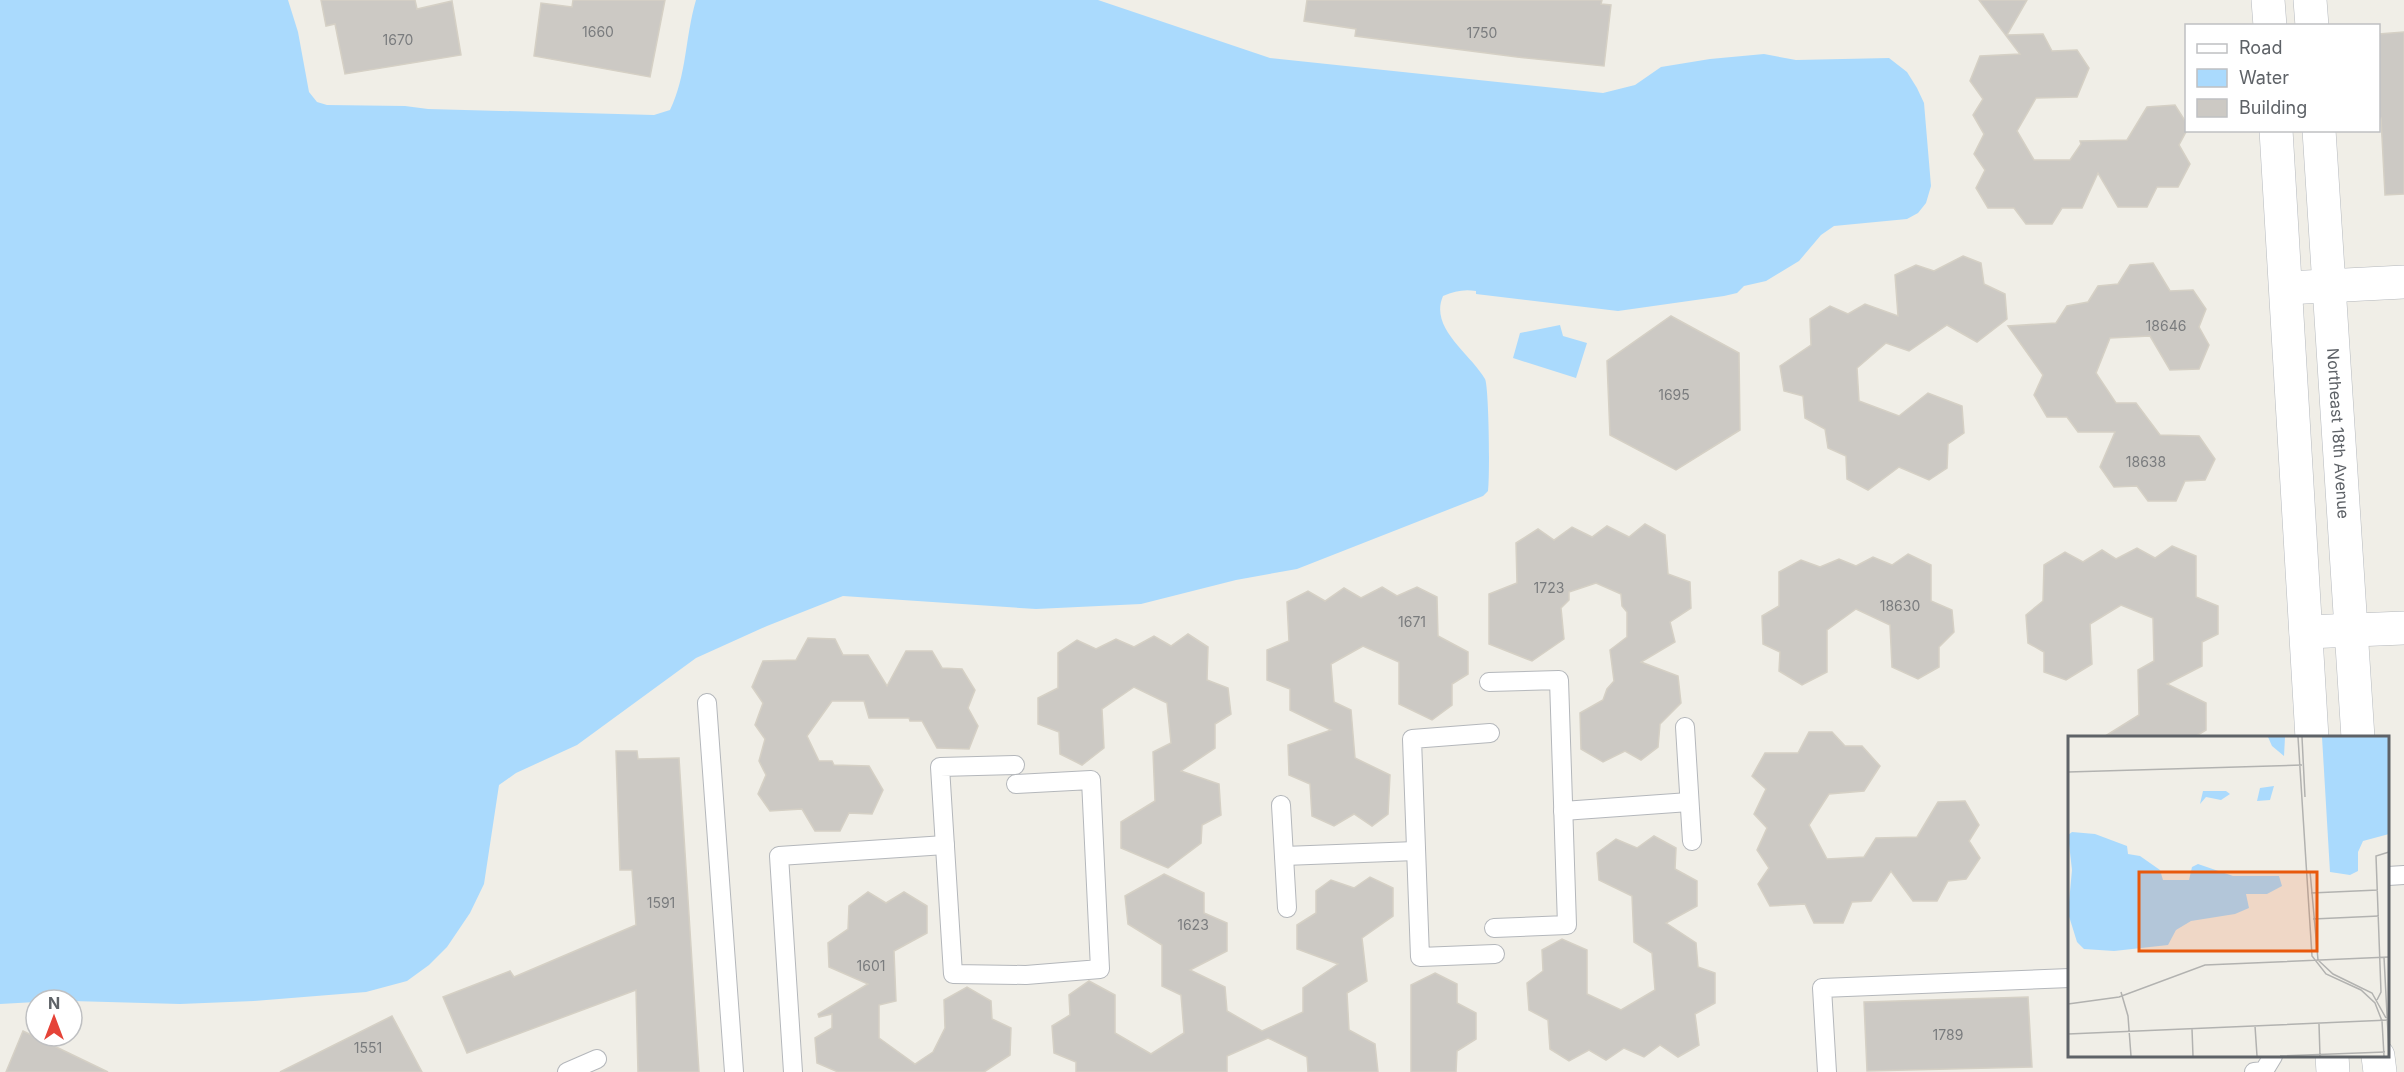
<svg xmlns="http://www.w3.org/2000/svg" width="2404" height="1072" viewBox="0 0 2404 1072" font-family="Inter,sans-serif">
<style>
.water{fill:#aadafd}
.building{fill:#ccc9c4;stroke:#d5d0c5;stroke-width:1.5}
.lines{fill:none;stroke-linecap:round;stroke-linejoin:round}
.lane-casing{stroke:#b4b7bb;stroke-width:20}
.street-casing{stroke:#b4b7bb;stroke-width:34}
.secondary-casing{stroke:#b5b9be;stroke-width:34}
.lane{stroke:#fff;stroke-width:18}
.street{stroke:#fff;stroke-width:33}
.secondary{stroke:#fff;stroke-width:33}
.labels{text-anchor:middle;stroke-width:5;stroke-linejoin:round;paint-order:stroke}
.number-label{font-size:14px;fill:#7a7c7e}
.street-label{font-size:16px;fill:#5e6267;stroke:#fff}
.inset-road{fill:none;stroke:#b2b2b0;stroke-width:1.5}
.view{fill:#e8590c;fill-opacity:0.15;stroke:#e8590c;stroke-width:3}
.inset-edge{fill:none;stroke:#5e6267;stroke-width:3}
</style>
<rect width="100%" height="100%" fill="#f0eee7"/>
<!-- water -->
<g class="water">
<path d="M0,0H288L298,32L309,92L317,102L327,105L405,106L428,109L654,115L670,110C687,75 685,37 696,0H1098L1270,58L1603,93L1635,85L1661,67L1710,59L1764,54L1796,60L1889,58L1907,72L1917,88L1924,103L1931,186L1926,203L1918,213L1907,219L1834,226L1821,235L1799,261L1766,281L1744,286L1737,293L1724,296L1618,311L1476,294V291C1464,289 1455,291 1443,296C1429,328 1470,353 1485,379C1489,386 1490,477 1488,491L1483,496L1297,569L1236,580L1141,604L1036,609L843,596L767,626L696,658L577,745L516,773L499,785L484,884L470,913L447,947L429,965L407,981L366,992L254,1001L180,1004L36,1000V1002L0,1004Z"/>
<polygon points="1560,325 1563,336 1587,343 1576,378 1513,358 1520,333"/>
</g>
<!-- building -->
<g class="building">
<polygon points="321,0 415,0 417,9 452,1 461,55 345,74 335,24 326,26"/>
<polygon points="573,0 665,0 650,77 534,56 541,3 572,7"/>
<polygon points="1307,0 1602,0 1601,4 1611,5 1604,66 1517,57 1355,36 1356,29 1304,21"/>
<polygon points="1979,0 2027,0 2007,35 2043,34 2052,51 2077,50 2089,68 2077,97 2036,98 2017,131 2034,160 2070,160 2081,144 2080,141 2127,140 2147,107 2175,105 2187,124 2187,130 2179,145 2190,164 2178,187 2157,187 2147,207 2118,207 2098,173 2082,208 2062,208 2052,224 2026,224 2014,208 1988,208 1976,188 1985,170 1974,154 1984,134 1973,115 1983,99 1970,81 1980,56 2020,54"/>
<polygon points="2404,32 2404,194 2385,195 2381,118 2379,118 2379,34"/>
<polygon points="1963,256 1981,263 1984,284 2005,294 2007,319 1977,342 1947,325 1909,351 1886,343 1857,368 1859,401 1899,416 1928,393 1962,406 1964,433 1948,444 1947,468 1929,480 1899,467 1868,490 1847,479 1846,456 1828,448 1825,429 1805,418 1803,396 1784,391 1780,366 1811,345 1810,319 1830,306 1848,314 1865,304 1898,316 1895,275 1916,265 1934,271"/>
<polygon points="2153,263 2170,291 2193,290 2206,309 2199,327 2209,345 2199,369 2170,370 2150,336 2110,338 2096,373 2116,403 2136,403 2160,435 2199,436 2215,459 2205,480 2185,481 2176,501 2148,501 2137,486 2114,487 2100,467 2115,432 2078,432 2067,417 2047,417 2034,395 2043,375 2008,326 2056,323 2067,306 2088,302 2098,286 2118,284 2130,265"/>
<polygon points="1671,316 1739,353 1740,430 1676,470 1610,435 1607,361"/>
<polygon points="1645,524 1665,535 1668,574 1690,582 1691,608 1670,622 1675,642 1641,662 1678,676 1681,703 1660,724 1658,747 1641,760 1625,751 1603,762 1581,749 1580,713 1603,700 1607,689 1614,681 1610,650 1627,637 1627,612 1622,606 1621,594 1596,583 1569,592 1569,600 1561,608 1564,639 1532,661 1489,644 1489,594 1517,583 1516,543 1538,529 1554,540 1572,527 1592,537 1607,526 1629,537"/>
<polygon points="2172,546 2196,556 2196,597 2218,606 2218,634 2202,642 2202,666 2167,684 2206,703 2206,730 2193,738 2102,738 2139,715 2138,670 2154,661 2153,618 2121,605 2090,624 2092,664 2066,680 2044,672 2044,652 2028,643 2026,615 2043,601 2044,565 2065,552 2083,562 2102,550 2116,559 2137,548 2155,558"/>
<polygon points="1908,554 1931,565 1931,601 1952,610 1954,632 1939,647 1939,667 1918,679 1892,667 1890,625 1856,609 1827,630 1827,672 1802,685 1779,671 1780,652 1763,644 1762,616 1779,606 1779,572 1801,560 1820,567 1839,559 1856,566 1873,557 1892,565"/>
<polygon points="1382,587 1397,596 1417,587 1437,597 1438,636 1468,652 1468,674 1452,684 1452,705 1432,720 1399,704 1399,662 1363,646 1331,664 1334,702 1351,710 1355,758 1390,775 1388,814 1372,826 1354,814 1334,826 1312,816 1310,784 1289,775 1288,745 1331,730 1290,710 1290,689 1267,680 1267,650 1289,641 1287,602 1308,591 1325,601 1344,588 1361,598"/>
<polygon points="1188,634 1208,647 1207,680 1228,688 1231,714 1215,724 1215,748 1181,771 1219,784 1221,815 1202,825 1201,843 1168,868 1121,848 1121,822 1155,801 1153,752 1171,743 1167,703 1134,687 1102,709 1104,748 1082,765 1060,754 1059,732 1038,724 1038,698 1058,688 1058,653 1077,640 1096,649 1116,639 1134,647 1154,636 1171,646"/>
<polygon points="808,638 835,639 843,655 868,655 887,686 906,651 932,651 942,668 962,669 975,690 968,708 978,726 969,749 937,748 922,721 910,721 909,718 869,718 864,701 832,701 807,736 819,761 832,761 834,765 869,766 883,790 872,814 849,813 840,831 815,831 802,809 770,811 758,794 766,775 759,761 765,739 755,725 763,703 752,687 763,661 796,660"/>
<polygon points="1809,732 1832,732 1845,746 1862,746 1880,766 1864,791 1829,794 1809,825 1827,859 1864,857 1876,838 1917,837 1938,802 1965,801 1979,825 1969,841 1980,858 1966,879 1948,881 1937,901 1913,901 1891,871 1871,901 1852,902 1843,923 1814,923 1805,904 1770,906 1758,884 1769,868 1757,850 1767,828 1754,814 1766,789 1752,776 1765,753 1798,753"/>
<polygon points="616,751 637,751 638,759 679,758 699,1072 638,1072 636,990 467,1053 443,997 510,971 514,977 636,925 632,870 620,870"/>
<polygon points="1654,836 1676,848 1675,869 1697,881 1697,906 1666,923 1696,943 1698,967 1715,973 1715,1003 1695,1014 1699,1045 1678,1057 1660,1045 1644,1057 1624,1048 1606,1060 1589,1050 1569,1061 1550,1049 1548,1020 1529,1010 1527,983 1543,971 1542,950 1562,939 1587,950 1587,994 1621,1010 1655,990 1652,953 1634,942 1632,896 1599,880 1597,853 1616,839 1637,848"/>
<polygon points="1164,874 1204,893 1204,913 1227,923 1227,951 1190,970 1225,987 1227,1011 1262,1031 1303,1012 1303,988 1338,964 1297,949 1297,925 1316,913 1316,891 1331,880 1354,888 1370,877 1393,888 1393,916 1362,938 1367,981 1347,993 1349,1030 1375,1044 1378,1072 1308,1072 1307,1057 1268,1038 1227,1056 1227,1072 1076,1072 1076,1062 1054,1053 1052,1026 1070,1015 1069,995 1089,981 1115,995 1115,1033 1151,1054 1184,1033 1181,995 1162,986 1162,945 1128,924 1125,896"/>
<polygon points="868,892 886,903 904,892 927,906 927,933 894,951 896,1001 879,1005 879,1038 915,1064 933,1052 945,1028 944,1000 967,987 991,1001 992,1019 1011,1028 1010,1055 984,1072 838,1072 817,1063 815,1038 832,1028 832,1014 819,1017 818,1014 868,984 829,967 828,943 848,929 849,906"/>
<polygon points="1435,973 1457,984 1457,1003 1476,1013 1476,1039 1457,1051 1456,1072 1411,1072 1411,985"/>
<polygon points="2028,997 2032,1067 1867,1071 1864,1002"/>
<polygon points="392,1016 422,1072 280,1072"/>
<polygon points="23,1031 108,1072 6,1072"/>
</g>
<g class="lines">
<defs>
<g id="lane">
<polyline points="1489,682 1559,680 1567,925 1494,928"/>
<polyline points="707,703 734,1072"/>
<polyline points="1685,727 1692,841"/>
<polyline points="1490,733 1412,739 1420,957 1495,954"/>
<polyline points="1015,765 940,767 953,974 1026,975 1100,969 1091,780 1016,784"/>
<polyline points="1281,805 1287,908"/>
<polyline points="1563,811 1689,802"/>
<polyline points="1284,856 1416,851"/>
<polyline points="2388,876 2404,875"/>
<polyline points="567,1072 597,1059"/>
<polyline points="793,1072 779,856 945,845"/>
<polyline points="1827,1072 1822,988 2070,978"/>
<polyline points="2254,1072 2264,1071 2273,1056"/>
</g>
<g id="street">
<polyline points="2286,288 2404,282"/>
<polyline points="2306,632 2404,628"/>
</g>
<g id="secondary">
<polyline points="2268,0 2270,26"/>
<polyline points="2310,0 2312,26"/>
<polyline points="2276,130 2312,738"/>
<path id="s1" d="M2319,130L2358,738"/>
<polyline points="2332,1056 2333,1072"/>
<polyline points="2378,1056 2380,1072"/>
</g>
</defs>
<!-- lane casing -->
<use href="#lane" class="lane-casing"/>
<!-- street casing -->
<use href="#street" class="street-casing"/>
<!-- secondary casing -->
<use href="#secondary" class="secondary-casing"/>
<!-- lane -->
<use href="#lane" class="lane"/>
<!-- street -->
<use href="#street" class="street"/>
<!-- secondary -->
<use href="#secondary" class="secondary"/>
</g>
<g class="labels">
<!-- number labels -->
<g class="number-label">
<text x="598" y="37">1660</text>
<text x="1482" y="38">1750</text>
<text x="398" y="45">1670</text>
<text x="2166" y="331">18646</text>
<text x="1674" y="400">1695</text>
<text x="2146" y="467">18638</text>
<text x="1549" y="593">1723</text>
<text x="1900" y="611">18630</text>
<text x="1412" y="627">1671</text>
<text x="661" y="908">1591</text>
<text x="1193" y="930">1623</text>
<text x="871" y="971">1601</text>
<text x="1948" y="1040">1789</text>
<text x="368" y="1053">1551</text>
</g>
<!-- street labels -->
<g class="street-label">
<text dy="6" stroke="none"><textPath href="#s1" startOffset="304">Northeast 18th Avenue</textPath></text>
</g>
</g>
<!-- overview -->
<g transform="translate(2068 736)">
<rect width="321" height="321" fill="#f0eee7"/>
<path d="M200,1H217L216,20L204,10ZM254,1H321V98L295,105L290,116V135L282,139L262,136ZM206,50L202,64L189,65L192,52ZM135,55H158L162,58L153,64L138,61L132,68ZM4,96L27,98L59,110L60,118L72,120L92,134L95,144H121L124,131L130,128L165,140H211L214,150L199,158H178L181,172L167,178L123,185L108,194L100,209L46,215L16,213L9,206L0,177L4,134L0,99Z" fill="#aadafd"/>
<path class="inset-road" d="M230,1L244,220L258,238L293,254L307,267L314,285L316,320M234,1L237,61M0,36L234,29M242,135L250,224L265,238L304,257L318,282M243,157L310,154M245,183L311,180M316,221L321,317M53,256L60,280L63,320M309,264L313,256L308,120L321,116M0,268L51,261L137,229L321,221M251,288L252,320M187,290L189,320M124,293L125,320M0,298L321,284M212,320L317,316"/>
<path class="view" d="M71,136H249V215H71Z"/>
<rect width="321" height="321" class="inset-edge"/>
</g>
<!-- legend -->
<rect x="2185" y="24" width="195" height="108" fill="#ffffff" stroke="#bfc0c2" stroke-width="1.5"/>
<rect x="2197" y="44" width="30" height="9" fill="#ffffff" stroke="#bfc0c2" stroke-width="1.5"/>
<text x="2239" y="54" font-size="18" fill="#5e6267">Road</text>
<rect x="2197" y="69" width="30" height="18" fill="#aadafd" stroke="#bfc0c2" stroke-width="1.5"/>
<text x="2239" y="84" font-size="18" fill="#5e6267">Water</text>
<rect x="2197" y="99" width="30" height="18" fill="#ccc9c4" stroke="#bfc0c2" stroke-width="1.5"/>
<text x="2239" y="114" font-size="18" fill="#5e6267">Building</text>
<!-- north arrow -->
<g transform="translate(54 1018)"><circle r="28" fill="#ffffff" stroke="#bfc0c2" stroke-width="1.5"/>
<path d="M0-4.5L10 22L0 15L-10 22Z" fill="#e54338"/>
<text y="-9" font-size="16" font-weight="bold" text-anchor="middle" fill="#5e6267">N</text>
</g>
</svg>
